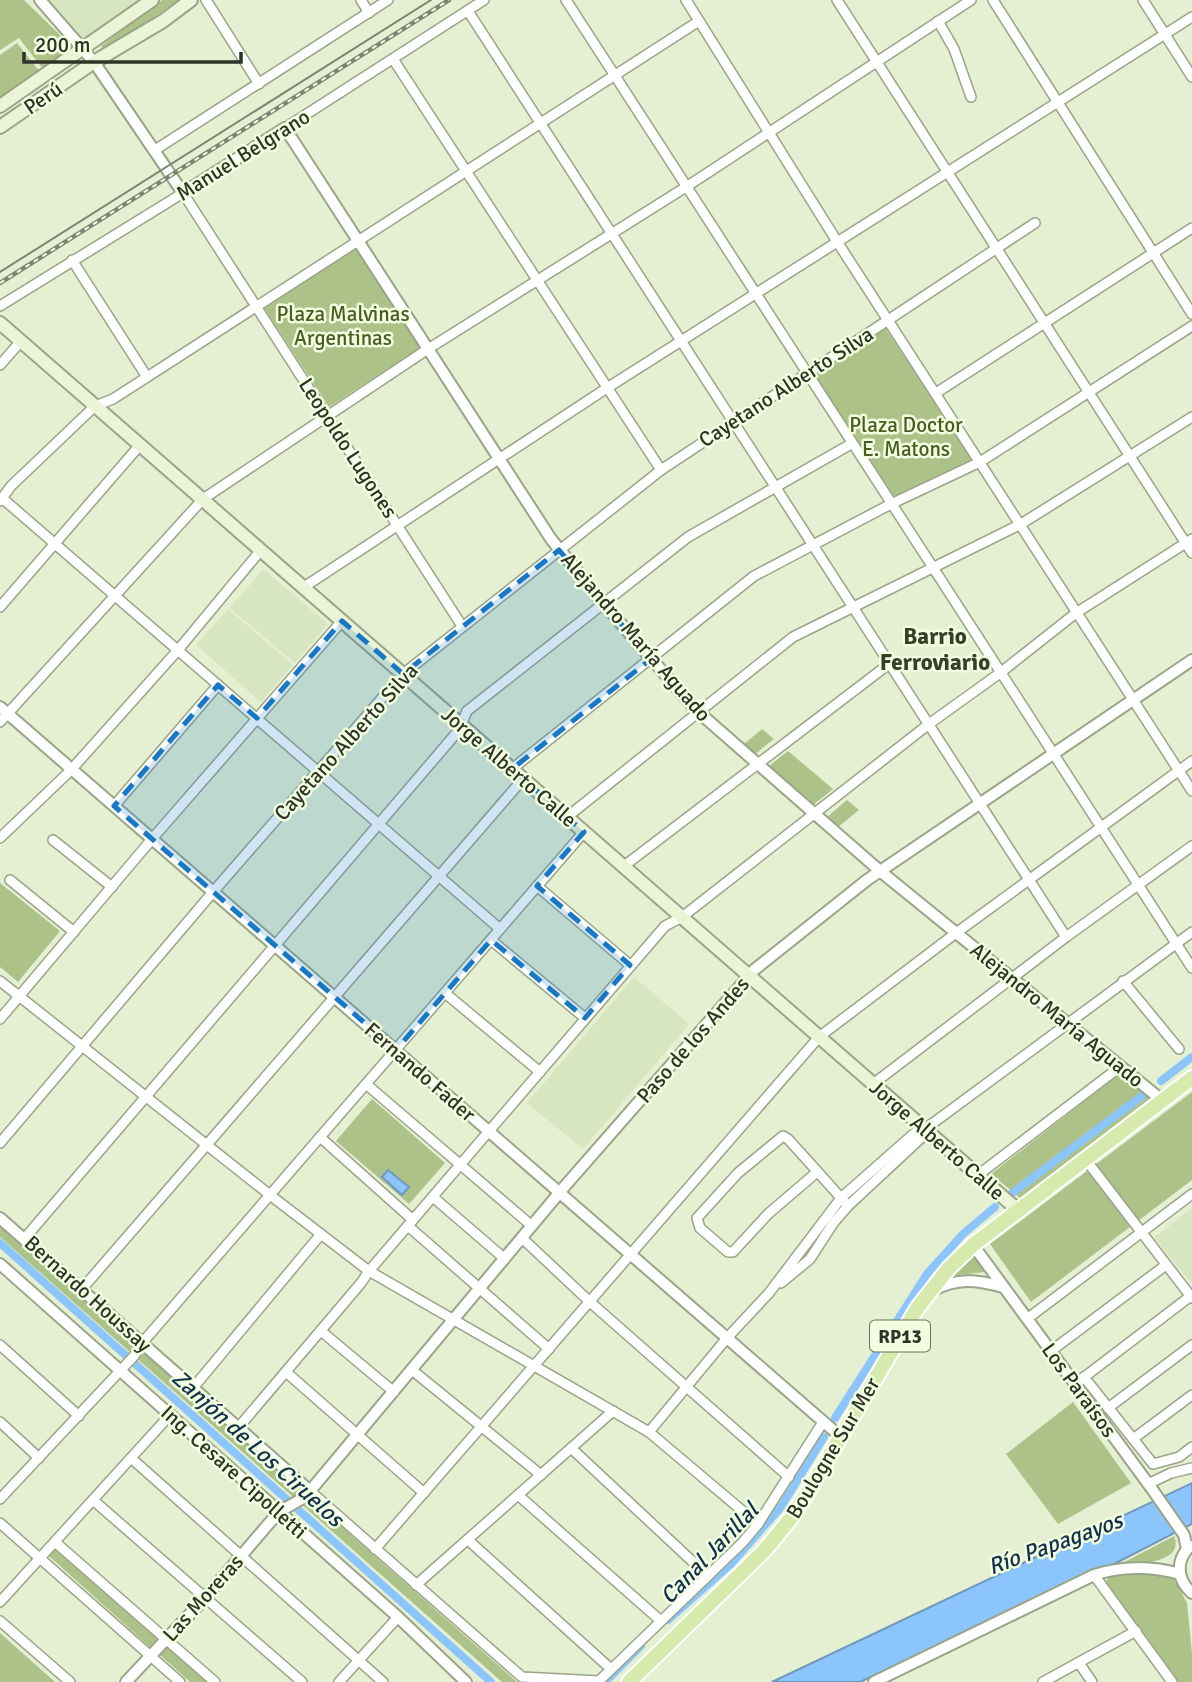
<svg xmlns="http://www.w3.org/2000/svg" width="1192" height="1682" viewBox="0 0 1192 1682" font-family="Signika,sans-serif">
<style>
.built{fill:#d7e5c0}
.green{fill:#adc289}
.water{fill:#8cc4fc;stroke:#7098bc;stroke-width:2}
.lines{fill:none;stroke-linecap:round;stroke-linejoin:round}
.canal{stroke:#8cc4fc;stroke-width:8}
.minor-casing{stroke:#99a488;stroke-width:12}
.tertiary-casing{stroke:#99a488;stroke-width:14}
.secondary-casing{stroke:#99a488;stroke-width:16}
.primary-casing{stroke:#fff;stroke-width:18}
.minor{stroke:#fff;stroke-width:9}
.tertiary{stroke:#fff;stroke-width:10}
.secondary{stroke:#ebf4d6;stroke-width:12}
.primary{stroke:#d6eaad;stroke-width:14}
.tram{stroke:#7d8472;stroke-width:2}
.rail-casing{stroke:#7d8472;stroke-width:4.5}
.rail{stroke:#f2fee0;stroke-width:2;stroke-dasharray:5;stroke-linecap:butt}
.marked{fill:#1878c4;fill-opacity:0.2;stroke:#1878c4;stroke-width:5;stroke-dasharray:14 9;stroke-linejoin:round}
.labels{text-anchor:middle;stroke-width:5;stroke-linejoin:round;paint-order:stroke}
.shield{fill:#f2fee0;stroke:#696f5e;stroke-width:2}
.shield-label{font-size:19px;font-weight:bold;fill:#2e3227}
.street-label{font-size:21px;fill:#2e3227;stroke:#f2fee0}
.park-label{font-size:21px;fill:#4a5d1e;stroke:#f2fee0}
.neighbourhood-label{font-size:23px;font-weight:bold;fill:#363f27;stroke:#f2fee0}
.water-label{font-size:23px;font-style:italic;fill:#13304c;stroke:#f2fee0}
</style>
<rect width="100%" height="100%" fill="#e5f0d3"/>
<!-- built -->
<g class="built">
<polygon points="47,0 146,0 86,43"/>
<polygon points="263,569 328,624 295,663 230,608"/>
<polygon points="228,609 293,665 261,702 196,645"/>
<polygon points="634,977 689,1024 583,1149 527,1103"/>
<polygon points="1192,1208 1192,1283 1191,1283 1154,1237"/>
</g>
<!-- green -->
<g class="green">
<polygon points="0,0 24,0 59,34 72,50 43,69 19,38 0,50"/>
<polygon points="162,0 178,0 105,52 101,46"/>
<polygon points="17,43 40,72 0,98 0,55"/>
<polygon points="357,245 423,346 329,407 263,306"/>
<polygon points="884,326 973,459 892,497 814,376"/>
<polygon points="762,729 774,739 755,754 744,744"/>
<polygon points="788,751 833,789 813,805 769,766"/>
<polygon points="847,800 859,810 838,827 827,817"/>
<polygon points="0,883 60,931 18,982 0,967"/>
<polygon points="1122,1072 1152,1098 1020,1198 991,1174"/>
<polygon points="1192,1092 1192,1180 1031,1302 990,1244"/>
<polygon points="372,1099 445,1163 409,1204 336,1141"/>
<polygon points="0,1224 517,1682 502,1682 0,1237"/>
<polygon points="971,1252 985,1272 948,1276"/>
<polygon points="1073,1402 1131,1483 1058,1524 1006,1454"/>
<path d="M1174,1536C1186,1564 1133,1564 1115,1567Z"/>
<polygon points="58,1545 160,1638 151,1648 49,1556"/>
<polygon points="1159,1572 1174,1579 1187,1603 1192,1653 1192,1682 1178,1682 1105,1582 1111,1575"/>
<polygon points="0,1633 55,1682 0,1682"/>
<polygon points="166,1643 211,1682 190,1682 158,1653"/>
</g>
<!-- water -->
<g class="water">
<polygon points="388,1170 409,1187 402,1195 382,1177"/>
<polygon points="1192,1483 1192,1524 1112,1565 860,1682 772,1682"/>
</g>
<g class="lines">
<!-- canal -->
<g class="canal">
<polyline points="1161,1081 1192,1057"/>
<polyline points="1011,1194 1142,1096"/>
<polyline points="0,1243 491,1682"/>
<polyline points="835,1418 927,1274 963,1234 995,1207"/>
<polyline points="668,1620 731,1564 781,1507 824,1437"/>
<polyline points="605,1682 641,1646"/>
</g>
<defs>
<g id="minor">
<polyline points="206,0 259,84"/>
<polyline points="361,0 369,13"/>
<polyline points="566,0 1192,968"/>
<polyline points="686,0 838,243 1192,791"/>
<polyline points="837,0 1192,553"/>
<polyline points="993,0 1192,314"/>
<polyline points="1143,0 1192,77"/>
<polyline points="468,11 1066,937"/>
<polyline points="938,21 954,49 971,97"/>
<polyline points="393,59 661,470"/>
<polyline points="285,128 484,0"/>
<polyline points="155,150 388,0"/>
<polyline points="72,260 147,377"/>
<polyline points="0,306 183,193 462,626"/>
<polyline points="0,365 21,341"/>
<polyline points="936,393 1192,228"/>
<polyline points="2,498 500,929"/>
<polyline points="0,501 11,486 95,406 113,399 699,21"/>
<polyline points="304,587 607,388 1192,17"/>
<polyline points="0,607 140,445"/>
<polyline points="0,722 203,499 428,349 686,187 971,0"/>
<polyline points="512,769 754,576 891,504 980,462 1192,326"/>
<polyline points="114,806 218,685"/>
<polyline points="567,817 793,637 1021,524 1192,417"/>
<polyline points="0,838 71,770 178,650 261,550"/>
<polyline points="53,840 112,887"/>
<polyline points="624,866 889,664"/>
<polyline points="10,880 74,932"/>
<polyline points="537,886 630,965"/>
<polyline points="491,940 585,1018"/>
<polyline points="0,981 270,1195 369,1271 649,1432 758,1524"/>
<polyline points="1123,981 1179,1049"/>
<polyline points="445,993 540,1072"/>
<polyline points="0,1019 152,839 342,621"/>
<polyline points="366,1084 532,1226"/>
<polyline points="873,1084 1066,937 1192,846"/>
<polyline points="320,1137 413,1220"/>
<polyline points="0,1143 213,892 403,674 661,470 1035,223"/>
<polyline points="1086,1160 1192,1298"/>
<path d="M817,1172L768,1214L733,1252H728L700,1228L697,1218L738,1173L783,1136L788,1139C808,1161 828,1183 848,1206"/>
<polyline points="978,1175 1121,1066"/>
<polyline points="433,1197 505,1259"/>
<polyline points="408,1226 549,1349"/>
<polyline points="25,1238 459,730 467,711 688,537 851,444"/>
<polyline points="522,1238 590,1302 789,1477"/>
<polyline points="781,1283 810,1259 834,1222 848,1206 922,1137 925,1129"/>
<polyline points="82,1289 523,779"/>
<polyline points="1027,1319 1192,1194"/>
<polyline points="321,1331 394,1392"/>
<polyline points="0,1345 79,1416"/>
<polyline points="1051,1351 1166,1265"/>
<polyline points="412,1370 541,1475"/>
<polyline points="286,1372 424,1493"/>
<polyline points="1084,1377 1153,1464 1179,1457 1192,1447"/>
<polyline points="1079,1381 1192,1295"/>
<polyline points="193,1388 321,1234"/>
<polyline points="1108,1408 1192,1345"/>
<polyline points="0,1422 39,1458"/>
<polyline points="238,1428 361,1283 369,1271 665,926 682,917 929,724 1000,673 1076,613 1192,539"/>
<polyline points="649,1432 727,1338 769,1293 841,1198 917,1131 925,1129 1192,932"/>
<polyline points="1133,1439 1192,1395"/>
<polyline points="571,1448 708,1576"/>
<polyline points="131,1458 383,1682"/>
<polyline points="1148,1484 1171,1473 1192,1468"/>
<polyline points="310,1491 522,1677 599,1681 743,1542 758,1524 823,1422"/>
<polyline points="518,1495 661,1621"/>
<polyline points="0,1499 134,1356 143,1342 205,1270 584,832"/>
<polyline points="93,1500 302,1682"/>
<polyline points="0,1523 180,1682"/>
<polyline points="468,1540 611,1669"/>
<polyline points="55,1542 215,1682"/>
<polyline points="375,1549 819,1037 956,933 1192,761"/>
<polyline points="1094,1575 1172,1682"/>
<polyline points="416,1585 613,1411"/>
<polyline points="0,1602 170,1415"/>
<polyline points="0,1621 70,1682"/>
<polyline points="1079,1663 1092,1682"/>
<polyline points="339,1682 398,1617"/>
<polyline points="1043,1682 1136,1631"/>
</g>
<g id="tertiary">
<polyline points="40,0 94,62 183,193 285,128 551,539 604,604 695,709 880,871 1163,1101"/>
<polyline points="0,707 841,1437"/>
<polyline points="0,1218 310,1491"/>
<polyline points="973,1245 1152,1489 1184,1535 1187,1549"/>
<polyline points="0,1264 398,1617 466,1682"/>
<path d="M932,1291C957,1277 977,1280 1003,1287"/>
<path d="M1190,1546C1175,1561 1177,1580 1192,1593"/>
<polyline points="126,1682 205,1598 271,1521 284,1509 305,1497 565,1186 754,970 867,880 1192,660"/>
<path d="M874,1682L1094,1575C1121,1566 1152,1566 1180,1574"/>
</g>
<g id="secondary">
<polyline points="0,106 152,0"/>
<polyline points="0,127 94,62 163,21 191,0"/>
<polyline points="0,323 1019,1211"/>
</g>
<polyline id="primary" points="629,1682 764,1551 791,1518 809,1490 918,1307 949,1268 973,1245 1192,1078"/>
</defs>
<!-- minor casing -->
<use href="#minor" class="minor-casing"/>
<!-- tertiary casing -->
<use href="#tertiary" class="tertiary-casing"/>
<!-- secondary casing -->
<use href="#secondary" class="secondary-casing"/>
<!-- primary casing -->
<use href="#primary" class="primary-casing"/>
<!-- minor -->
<use href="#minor" class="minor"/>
<!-- tertiary -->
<use href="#tertiary" class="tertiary"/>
<!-- secondary -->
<use href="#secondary" class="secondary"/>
<!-- primary -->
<use href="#primary" class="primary"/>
<!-- tram -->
<polyline class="tram" points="0,272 431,0"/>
<defs>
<polyline id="rail" points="0,283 449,0"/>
</defs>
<!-- rail casing -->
<use href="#rail" class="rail-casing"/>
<!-- rail -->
<use href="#rail" class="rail"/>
</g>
<!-- marked area -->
<path class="marked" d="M559,550L651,659L512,769L584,832L537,886L630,965L585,1018L491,940L396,1050L114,806L218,685L257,718L342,621L403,674Z"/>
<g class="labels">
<!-- shield labels -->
<rect class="shield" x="870" y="1320.5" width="60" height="31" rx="5"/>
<g class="shield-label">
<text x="900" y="1343">RP13</text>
</g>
<!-- street labels -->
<g class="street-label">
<text transform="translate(43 98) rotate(-34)" y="7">Perú</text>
<text transform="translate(243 155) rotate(-32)" y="7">Manuel Belgrano</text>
<text transform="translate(786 387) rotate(-33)" y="7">Cayetano Alberto Silva</text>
<text transform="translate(348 448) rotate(57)" y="7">Leopoldo Lugones</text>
<text transform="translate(636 637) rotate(49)" y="7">Alejandro María Aguado</text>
<text transform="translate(346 742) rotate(-48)" y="7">Cayetano Alberto Silva</text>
<text transform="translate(509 767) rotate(41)" y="7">Jorge Alberto Calle</text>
<text transform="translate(1057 1015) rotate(39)" y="7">Alejandro María Aguado</text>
<text transform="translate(693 1040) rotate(-49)" y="7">Paso de los Andes</text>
<text transform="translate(420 1072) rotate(41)" y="7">Fernando Fader</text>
<text transform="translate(937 1140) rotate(41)" y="7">Jorge Alberto Calle</text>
<text transform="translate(88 1294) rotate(42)" y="7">Bernardo Houssay</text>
<text transform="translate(1079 1390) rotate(54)" y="7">Los Paraísos</text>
<text transform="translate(833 1448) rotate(-59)" y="7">Boulogne Sur Mer</text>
<text transform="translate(234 1472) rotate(42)" y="7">Ing. Cesare Cipolletti</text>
<text transform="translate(203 1598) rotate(-48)" y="7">Las Moreras</text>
</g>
<!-- park labels -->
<g class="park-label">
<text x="343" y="321">Plaza Malvinas<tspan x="343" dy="24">Argentinas</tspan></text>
<text x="906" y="432">Plaza Doctor<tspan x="906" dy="24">E. Matons</tspan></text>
</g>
<!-- neighbourhood labels -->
<g class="neighbourhood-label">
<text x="935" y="644">Barrio<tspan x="935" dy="26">Ferroviario</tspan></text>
</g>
<!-- water labels -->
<g class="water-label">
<text transform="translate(258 1448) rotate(42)" y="8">Zanjón de Los Ciruelos</text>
<text transform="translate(1055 1543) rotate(-20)" y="8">Río Papagayos</text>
<text transform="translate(709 1553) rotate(-46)" y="8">Canal Jarillal</text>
</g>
</g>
<!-- scale -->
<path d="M24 52v10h217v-10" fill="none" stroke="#2e3227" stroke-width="3.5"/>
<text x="35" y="52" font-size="21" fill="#2e3227" stroke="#f2fee0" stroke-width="5" paint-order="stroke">200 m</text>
</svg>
